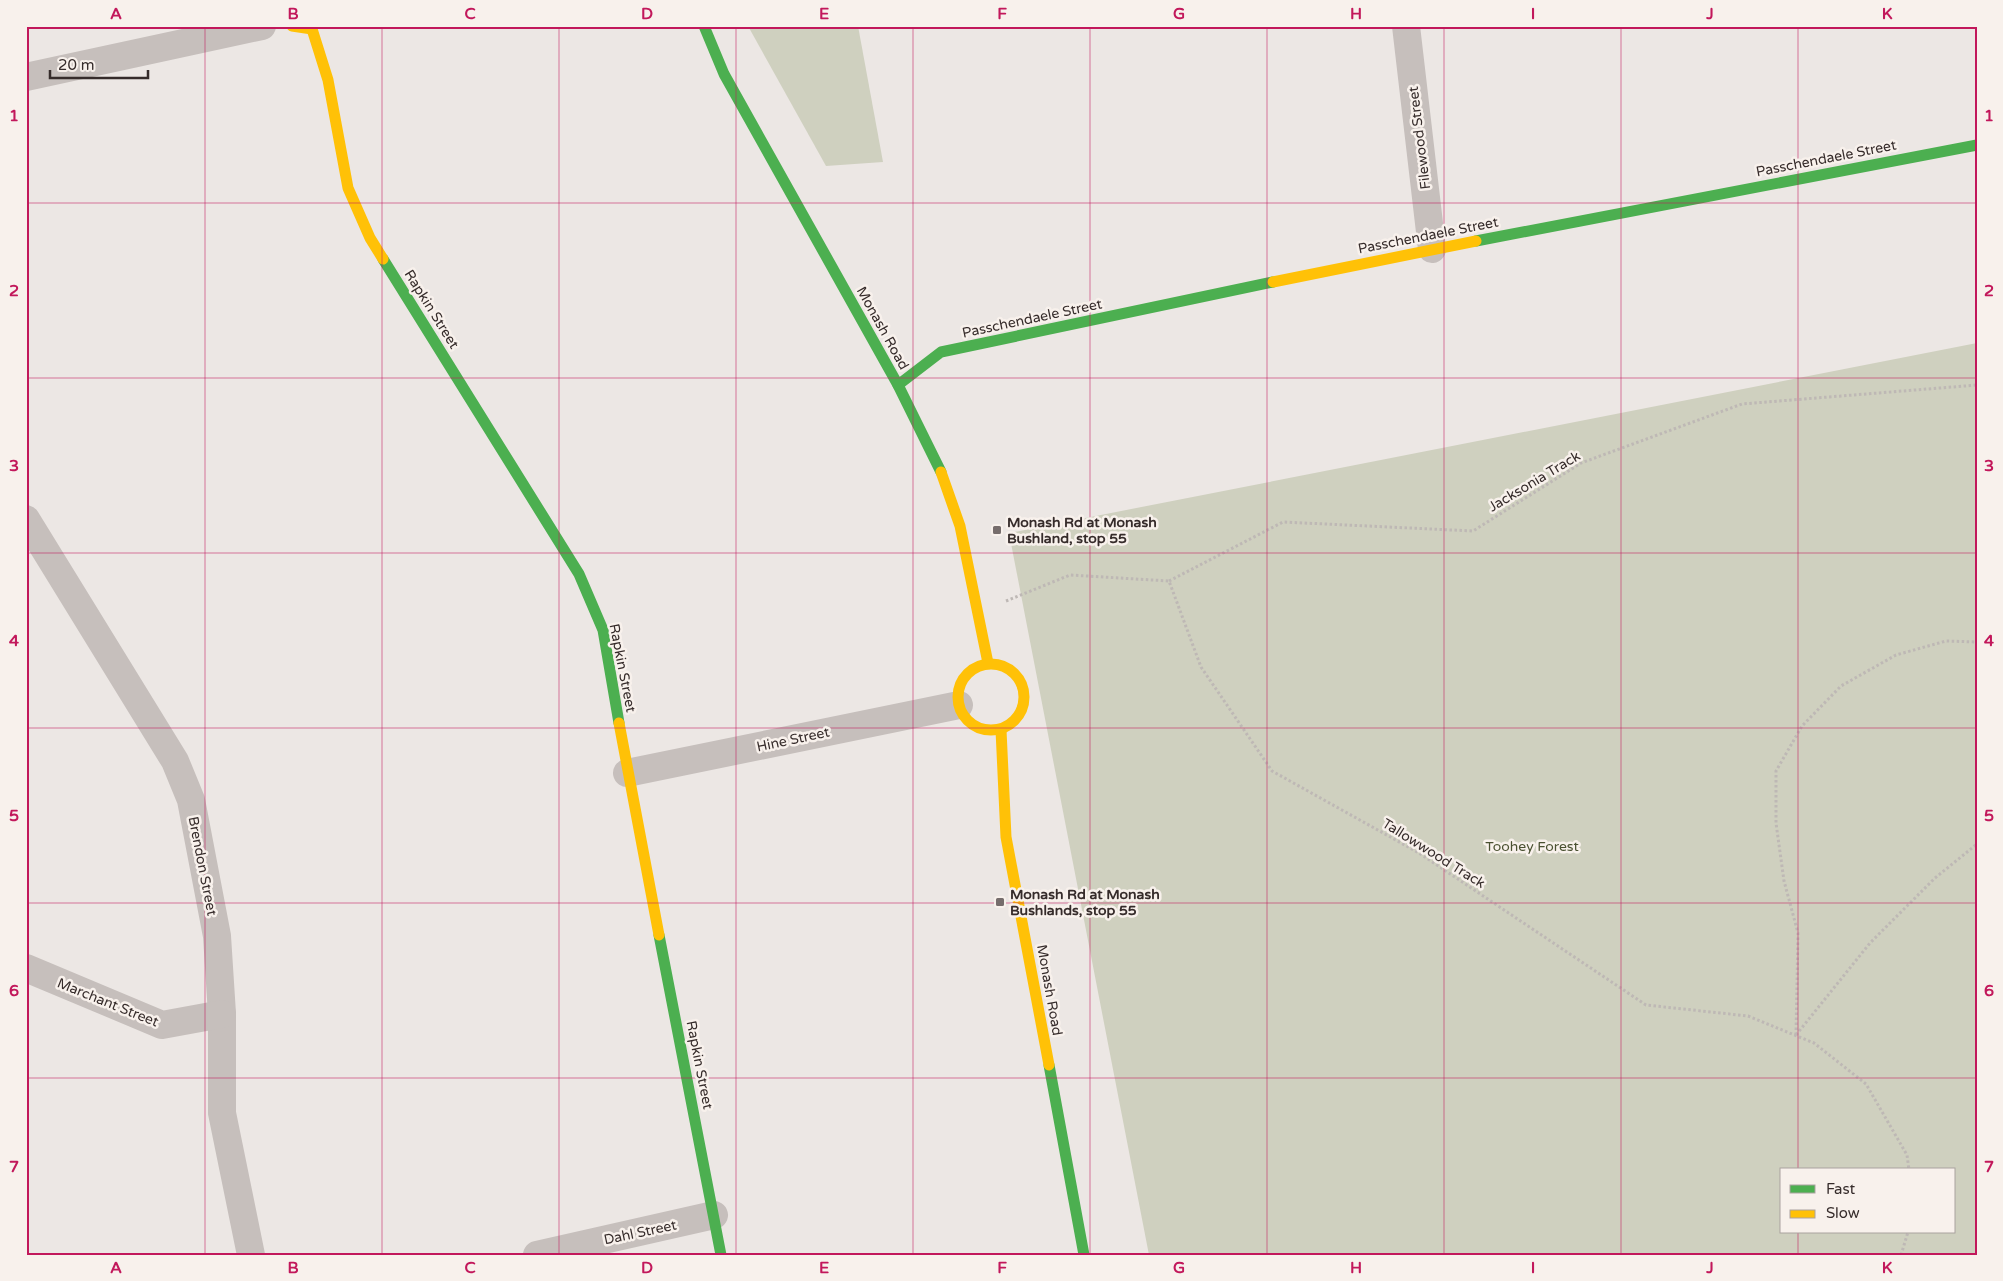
<svg xmlns="http://www.w3.org/2000/svg" width="2003" height="1281" viewBox="0 0 2003 1281" font-family="'Varela Round',sans-serif">
<style>
.green{fill:#cfd0bf;fill-rule:evenodd}
.lines{fill:none;stroke-linecap:round;stroke-linejoin:round}
.path{stroke:#beb8b5;stroke-width:3;stroke-dasharray:2.5 2.5;stroke-linecap:butt}
.street{stroke:#c6bfbc;stroke-width:28}
.fast{stroke:#4caf50;stroke-width:11}
.slow{stroke:#ffc107;stroke-width:11}
.grid{fill:none;stroke:#c2185b;stroke-width:1;stroke-opacity:0.55}
.poi-dot{fill:#766d6c;stroke:#f8f1ec;stroke-width:2}
.labels{text-anchor:middle;stroke-width:5;stroke-linejoin:round;paint-order:stroke}
.street-label{font-size:14px;fill:#362c2b;stroke:#f8f1ec}
.poi-label{font-size:14px;font-weight:bold;fill:#362c2b;stroke:#f8f1ec;text-anchor:start}
.park-label{font-size:14px;fill:#4a5131;stroke:#f8f1ec}
.neatline{fill:none;stroke:#c2185b;stroke-width:2}
.grid-label{font-size:16px;text-anchor:middle;font-weight:bold;fill:#c2185b}
</style>
<rect width="100%" height="100%" fill="#ece7e4"/>
<!-- green -->
<g class="green">
<polygon points="748,26 858,26 883,162 826,166"/>
<path d="M1977,343V1255H1149L1009,533ZM1782,1170H1954V1232H1782Z"/>
</g>
<g class="lines">
<!-- path -->
<g class="path">
<polyline points="1169,581 1283,522 1473,531 1581,463 1742,404 1977,385"/>
<polyline points="1006,601 1070,575 1169,581 1201,667 1272,771 1419,853 1646,1005 1748,1016 1814,1043 1866,1084 1907,1155 1909,1170"/>
<polyline points="1796,1035 1798,933 1784,881 1776,823 1776,771 1802,726 1841,686 1896,655 1946,641 1977,642"/>
<polyline points="1796,1035 1870,943 1935,878 1977,844"/>
<polyline points="1901,1255 1908,1232"/>
</g>
<!-- street -->
<g class="street">
<polyline points="1406,26 1432,249"/>
<polyline points="26,77 262,26"/>
<polyline points="26,519 175,761 191,800 217,936 222,1014 222,1113 251,1255"/>
<polyline points="627,773 959,705"/>
<polyline points="26,968 162,1025 222,1014"/>
<polyline points="537,1255 714,1215"/>
</g>
<!-- fast -->
<g class="fast">
<polyline points="704,26 724,74 898,385 941,472"/>
<polyline points="1476,241 1977,145"/>
<polyline points="383,259 579,574 603,630 619,723"/>
<polyline points="898,385 941,352 1273,282"/>
<polyline points="659,935 721,1255"/>
<polyline points="1049,1065 1084,1255"/>
</g>
<!-- slow -->
<g class="slow">
<polyline points="292,26 312,29 328,80 348,188 370,238 383,259"/>
<polyline points="1273,282 1476,241"/>
<polyline points="941,472 960,526 988,663"/>
<circle cx="991" cy="697" r="33"/>
<polyline points="619,723 659,935"/>
<polyline points="1001,730 1006,837 1049,1065"/>
</g>
</g>
<!-- grid -->
<path class="grid" d="M205,26V1255M382,26V1255M559,26V1255M736,26V1255M913,26V1255M1090,26V1255M1267,26V1255M1444,26V1255M1621,26V1255M1798,26V1170M26,203H1977M26,378H1977M26,553H1977M26,728H1977M26,903H1977M26,1078H1977M1798,1232V1255"/>
<!-- markers -->
<g class="poi-dot">
<rect x="992" y="525" width="10" height="10" rx="2.5"/>
<rect x="995" y="897" width="10" height="10" rx="2.5"/>
</g>
<g class="labels">
<!-- street labels -->
<g class="street-label">
<text transform="translate(1419 138) rotate(-97)" y="5">Filewood Street</text>
<text transform="translate(1826 158) rotate(-11)" y="5">Passchendaele Street</text>
<text transform="translate(1428 235) rotate(-11)" y="5">Passchendaele Street</text>
<text transform="translate(432 309) rotate(58)" y="5">Rapkin Street</text>
<text transform="translate(1032 318) rotate(-12)" y="5">Passchendaele Street</text>
<text transform="translate(883 328) rotate(61)" y="5">Monash Road</text>
<text transform="translate(1534 481) rotate(-31)" y="5">Jacksonia Track</text>
<text transform="translate(623 668) rotate(79)" y="5">Rapkin Street</text>
<text transform="translate(793 739) rotate(-12)" y="5">Hine Street</text>
<text transform="translate(1434 853) rotate(32)" y="5">Tallowwood Track</text>
<text transform="translate(203 866) rotate(79)" y="5">Brendon Street</text>
<text transform="translate(1050 990) rotate(80)" y="5">Monash Road</text>
<text transform="translate(108 1002) rotate(22)" y="5">Marchant Street</text>
<text transform="translate(700 1065) rotate(79)" y="5">Rapkin Street</text>
<text transform="translate(640 1232) rotate(-12)" y="5">Dahl Street</text>
</g>
<!-- poi labels -->
<g class="poi-label">
<text x="1007" y="527">Monash Rd at Monash<tspan x="1007" dy="16">Bushland, stop 55</tspan></text>
<text x="1010" y="899">Monash Rd at Monash<tspan x="1010" dy="16">Bushlands, stop 55</tspan></text>
</g>
<!-- park labels -->
<g class="park-label">
<text x="1532" y="851">Toohey Forest</text>
</g>
</g>
<!-- border -->
<rect width="2003" height="1281" fill="none" stroke="#f8f1ec" stroke-width="55"/>
<!-- legend -->
<rect x="1780" y="1168" width="175" height="65" fill="#f8f1ec" stroke="#aaa29f"/>
<rect x="1790" y="1185" width="25" height="8" fill="#4caf50" stroke="#aaa29f"/>
<text x="1826" y="1194" font-size="15" fill="#362c2b">Fast</text>
<rect x="1790" y="1210" width="25" height="8" fill="#ffc107" stroke="#aaa29f"/>
<text x="1826" y="1218" font-size="15" fill="#362c2b">Slow</text>
<!-- scale -->
<path d="M50 70v8h98v-8" fill="none" stroke="#362c2b" stroke-width="2.5"/>
<text x="58" y="70" font-size="15" fill="#362c2b" stroke="#f8f1ec" stroke-width="4" paint-order="stroke">20 m</text>
<rect x="28" y="28" width="1948" height="1226" class="neatline"/>
<g class="grid-label">
<text x="116" y="19">A</text>
<text x="293" y="19">B</text>
<text x="470" y="19">C</text>
<text x="647" y="19">D</text>
<text x="824" y="19">E</text>
<text x="1002" y="19">F</text>
<text x="1179" y="19">G</text>
<text x="1356" y="19">H</text>
<text x="1533" y="19">I</text>
<text x="1710" y="19">J</text>
<text x="1887" y="19">K</text>
<text x="14" y="121">1</text>
<text x="1989" y="121">1</text>
<text x="14" y="296">2</text>
<text x="1989" y="296">2</text>
<text x="14" y="471">3</text>
<text x="1989" y="471">3</text>
<text x="14" y="646">4</text>
<text x="1989" y="646">4</text>
<text x="14" y="821">5</text>
<text x="1989" y="821">5</text>
<text x="14" y="996">6</text>
<text x="1989" y="996">6</text>
<text x="14" y="1172">7</text>
<text x="1989" y="1172">7</text>
<text x="116" y="1273">A</text>
<text x="293" y="1273">B</text>
<text x="470" y="1273">C</text>
<text x="647" y="1273">D</text>
<text x="824" y="1273">E</text>
<text x="1002" y="1273">F</text>
<text x="1179" y="1273">G</text>
<text x="1356" y="1273">H</text>
<text x="1533" y="1273">I</text>
<text x="1710" y="1273">J</text>
<text x="1887" y="1273">K</text>
</g>
</svg>
